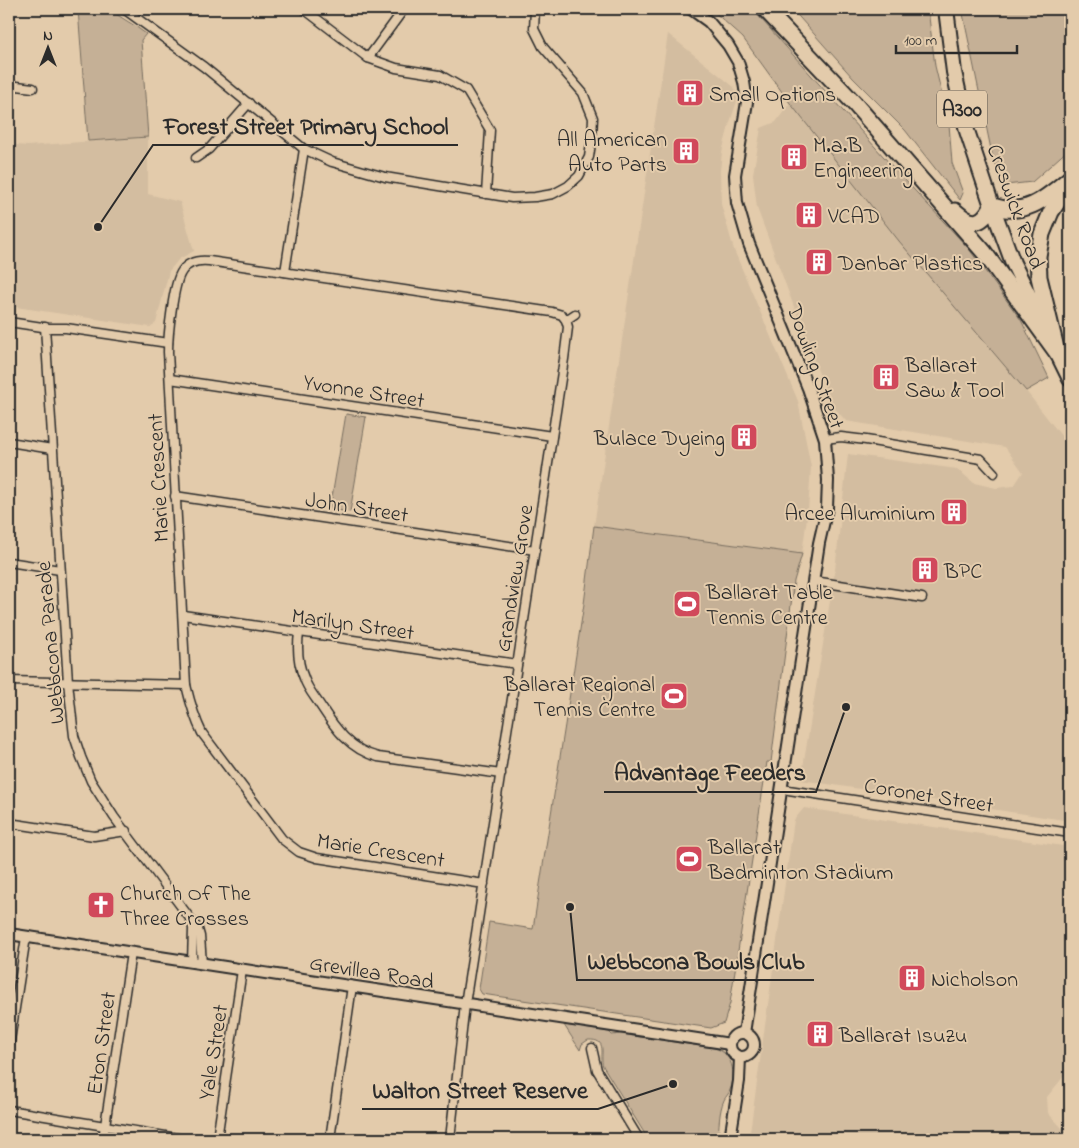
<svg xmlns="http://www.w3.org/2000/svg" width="1079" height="1148" viewBox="0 0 1079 1148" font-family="'Indie Flower',sans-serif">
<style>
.built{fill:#d3bda0}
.green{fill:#c5b096;stroke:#786e60}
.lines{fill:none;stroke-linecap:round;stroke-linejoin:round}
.minor-casing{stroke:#2b2b2b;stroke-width:11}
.tertiary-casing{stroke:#2b2b2b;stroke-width:14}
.trunk-casing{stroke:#2b2b2b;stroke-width:18}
.motorway-casing{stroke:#2b2b2b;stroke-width:19}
.minor{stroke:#e3cbab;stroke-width:8}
.tertiary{stroke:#e3cbab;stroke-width:10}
.trunk{stroke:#e3cbab;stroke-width:14}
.motorway{stroke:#e3cbab;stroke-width:15}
.labels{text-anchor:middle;stroke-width:4;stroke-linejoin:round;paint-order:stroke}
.shield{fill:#e3cbab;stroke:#625b51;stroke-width:1}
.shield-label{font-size:21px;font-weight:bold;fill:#2b2b2b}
.poi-label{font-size:22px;fill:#2b2b2b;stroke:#e3cbab;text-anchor:start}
.street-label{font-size:22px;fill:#2b2b2b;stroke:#e3cbab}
.leader{fill:none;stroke:#2b2b2b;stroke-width:2}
.callout-dot{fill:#2b2b2b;stroke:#e3cbab;stroke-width:2}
.callout-label{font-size:24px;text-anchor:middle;font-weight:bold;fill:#2b2b2b;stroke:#e3cbab;stroke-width:4;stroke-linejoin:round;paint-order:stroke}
</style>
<rect width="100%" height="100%" fill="#e3cbab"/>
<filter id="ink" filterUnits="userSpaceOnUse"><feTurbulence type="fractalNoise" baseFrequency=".02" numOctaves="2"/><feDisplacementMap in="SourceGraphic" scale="10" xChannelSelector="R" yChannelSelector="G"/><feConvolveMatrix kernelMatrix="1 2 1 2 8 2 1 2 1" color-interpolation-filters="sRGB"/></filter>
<g filter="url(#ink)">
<!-- built -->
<g class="built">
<polygon points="668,34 734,87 738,98 730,122 722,152 720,171 721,204 734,250 798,401 811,467 808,510 802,554 594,526"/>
<polygon points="790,103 899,241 1026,391 1070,447 1070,821 801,780 835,570 848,454 957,469 974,483 996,488 1014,486 1023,472 1005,447 846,421 830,403 757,208 753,174 761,128 776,122"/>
<polygon points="148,137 148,194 180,202 194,251 179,259 169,271 156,323 150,327 9,306 9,144 27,146"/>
<polygon points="804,808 1070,847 1070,1053 1068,1071 1047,1097 1048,1113 1062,1128 1070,1128 1070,1139 749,1139 794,820"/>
</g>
<!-- green -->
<g class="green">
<polygon points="78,9 108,9 135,26 146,34 141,40 148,137 88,141"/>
<polygon points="711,9 751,9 754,11 892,166 969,249 1021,320 1049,378 1026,391 899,241 790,103 743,38"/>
<polygon points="792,9 928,9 935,66 949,124 952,163 963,193 960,200 905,130 853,78"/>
<polygon points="962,9 1070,9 1070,148 1032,182 1006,185 993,159"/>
<polygon points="346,414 366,417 350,512 330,509"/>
<polygon points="594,526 802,554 794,581 771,762 767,762 730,1003 724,1023 711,1028 482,994 479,989 489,922 533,929 584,604"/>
<path d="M564,1025L609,1032L612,1035L621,1034L714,1048C732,1052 737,1074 730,1090C729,1094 726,1096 724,1100C719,1111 719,1127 718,1139H648L603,1066C599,1054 609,1039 588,1040L582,1044L580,1050Z"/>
</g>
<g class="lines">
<defs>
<g id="minor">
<polyline points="124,9 204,67 304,149 332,162 385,177 512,198 535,197 553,194 568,186 579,176 589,157 592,137 593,118 583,93 543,47 534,29 535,9"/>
<polyline points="304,9 368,58 396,68 440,75 466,90 490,130 486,194"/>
<polyline points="368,58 404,9"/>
<polyline points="9,85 33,88"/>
<polyline points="196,158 209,149 249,103"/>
<polyline points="285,272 304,149"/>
<polyline points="566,320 575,314"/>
<polyline points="9,322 49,328 66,328 168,343"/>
<polyline points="45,327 68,682 74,736 81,757 91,781 114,817 198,929 200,936 202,964"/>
<polyline points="170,379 552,436"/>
<polyline points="825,439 841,437 866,440 981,459 994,473"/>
<polyline points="9,442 52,449"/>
<polyline points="175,496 535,550"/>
<polyline points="9,562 60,570"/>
<polyline points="814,581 922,598"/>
<polyline points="183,615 517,664"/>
<path d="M299,633C297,648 298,664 304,678C307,688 314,696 320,705C335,728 350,750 378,757L501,774"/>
<polyline points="9,681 186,685"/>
<polyline points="782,789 1070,833"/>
<polyline points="9,823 94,836 126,831"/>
<polyline points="192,922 193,929 192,962"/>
<polyline points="9,1047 26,937"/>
<polyline points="592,1048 597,1070 639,1139"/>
<polyline points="9,1110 183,1139"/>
<polyline points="103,1139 131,953"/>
<polyline points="217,1139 242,970"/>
<polyline points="330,1139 352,986"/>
<path d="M450,1139L465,1004L477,927L564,359L568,327L566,320L562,315L552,312L209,261C199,260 188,262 182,271C173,283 168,336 168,352L186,685C190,702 194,717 202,733L282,839L299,852L317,858L484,884"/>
</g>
<g id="tertiary">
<polyline points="691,9 709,22 728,45 738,62 744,82 747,102 735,175 737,203 749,244 808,388 825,439 828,480 827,508 819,543 744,1033"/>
<polyline points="9,934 730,1044"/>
<circle cx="742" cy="1045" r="12"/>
<polyline points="730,1139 739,1081 740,1057"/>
</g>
<polyline id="trunk" points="946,9 954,72 967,131 992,206 1013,263 1070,379"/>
<g id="motorway">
<polyline points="765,9 854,103 984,252 1058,354"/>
<path d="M955,211C972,226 981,226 992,206C1026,217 1045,199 1070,178"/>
<polyline points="1056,348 1039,277 1038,256 1042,234 1051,212 1068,186"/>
</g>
</defs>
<!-- minor casing -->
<use href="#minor" class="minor-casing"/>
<!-- tertiary casing -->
<use href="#tertiary" class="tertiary-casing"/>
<!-- trunk casing -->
<use href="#trunk" class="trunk-casing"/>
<!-- motorway casing -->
<use href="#motorway" class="motorway-casing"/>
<!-- minor -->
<use href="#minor" class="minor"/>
<!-- tertiary -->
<use href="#tertiary" class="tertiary"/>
<!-- trunk -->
<use href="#trunk" class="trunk"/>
<!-- motorway -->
<use href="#motorway" class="motorway"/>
</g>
</g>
<!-- icons -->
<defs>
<symbol id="building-square" viewBox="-11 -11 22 22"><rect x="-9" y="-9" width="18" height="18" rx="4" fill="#d1495b" stroke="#e3cbab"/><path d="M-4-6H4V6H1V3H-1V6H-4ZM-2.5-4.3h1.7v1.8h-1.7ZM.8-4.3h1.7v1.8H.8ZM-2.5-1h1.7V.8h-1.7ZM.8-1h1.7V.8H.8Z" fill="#fff"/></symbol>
<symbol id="stadium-square" viewBox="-11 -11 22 22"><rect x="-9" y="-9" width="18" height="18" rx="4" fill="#d1495b" stroke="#e3cbab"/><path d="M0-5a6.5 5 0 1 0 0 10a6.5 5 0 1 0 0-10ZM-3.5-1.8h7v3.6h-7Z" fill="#fff"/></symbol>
<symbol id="church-square" viewBox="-11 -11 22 22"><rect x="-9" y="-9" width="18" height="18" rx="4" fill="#d1495b" stroke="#e3cbab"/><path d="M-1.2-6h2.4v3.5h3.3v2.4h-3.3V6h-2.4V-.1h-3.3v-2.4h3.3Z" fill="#fff"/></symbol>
</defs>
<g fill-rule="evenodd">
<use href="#building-square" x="674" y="77" width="32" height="32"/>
<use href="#building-square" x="670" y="135" width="32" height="32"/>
<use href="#building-square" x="778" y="141" width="32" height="32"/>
<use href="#building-square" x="793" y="199" width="32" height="32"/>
<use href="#building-square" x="803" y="246" width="32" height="32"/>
<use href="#building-square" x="870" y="361" width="32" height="32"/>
<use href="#building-square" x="728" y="421" width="32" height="32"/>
<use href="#building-square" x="938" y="496" width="32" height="32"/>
<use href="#building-square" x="909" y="554" width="32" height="32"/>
<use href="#stadium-square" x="671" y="588" width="32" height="32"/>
<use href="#stadium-square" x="658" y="680" width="32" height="32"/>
<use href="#stadium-square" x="673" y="843" width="32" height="32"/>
<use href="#church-square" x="85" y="889" width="32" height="32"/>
<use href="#building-square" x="896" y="962" width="32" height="32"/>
<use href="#building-square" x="804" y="1018" width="32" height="32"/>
</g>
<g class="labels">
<!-- shield labels -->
<rect class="shield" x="937" y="90.5" width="50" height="37" rx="4"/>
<g class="shield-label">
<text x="962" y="116">A300</text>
</g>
<!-- poi labels -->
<g class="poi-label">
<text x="709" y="101">Small Options</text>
<text x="667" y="146" text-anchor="end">All American<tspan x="667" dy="25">Auto Parts</tspan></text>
<text x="813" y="152">M.a.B<tspan x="813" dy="25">Engineering</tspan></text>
<text x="828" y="223">VCAD</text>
<text x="838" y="270">Danbar Plastics</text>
<text x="905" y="372">Ballarat<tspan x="905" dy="25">Saw &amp; Tool</tspan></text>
<text x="725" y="445" text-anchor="end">Bulace Dyeing</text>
<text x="935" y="520" text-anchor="end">Arcee Aluminium</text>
<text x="944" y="578">BPC</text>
<text x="706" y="599">Ballarat Table<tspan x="706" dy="25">Tennis Centre</tspan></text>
<text x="655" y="691" text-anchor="end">Ballarat Regional<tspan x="655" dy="25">Tennis Centre</tspan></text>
<text x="708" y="854">Ballarat<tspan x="708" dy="25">Badminton Stadium</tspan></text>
<text x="120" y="900">Church Of The<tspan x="120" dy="25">Three Crosses</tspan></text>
<text x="931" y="986">Nicholson</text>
<text x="839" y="1042">Ballarat Isuzu</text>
</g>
<!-- street labels -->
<g class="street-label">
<text transform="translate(1017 206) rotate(70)" y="8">Creswick Road</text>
<text transform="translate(817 366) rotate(70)" y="8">Dowling Street</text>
<text transform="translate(364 390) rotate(9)" y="8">Yvonne Street</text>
<text transform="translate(157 478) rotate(-93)" y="8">Marie Crescent</text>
<text transform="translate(357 506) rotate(9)" y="8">John Street</text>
<text transform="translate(513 578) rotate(-81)" y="8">Grandview Grove</text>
<text transform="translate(353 623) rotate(8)" y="8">Marilyn Street</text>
<text transform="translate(49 643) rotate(-95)" y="8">Webbcona Parade</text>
<text transform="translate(929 794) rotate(9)" y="8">Coronet Street</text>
<text transform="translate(381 849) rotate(9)" y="8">Marie Crescent</text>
<text transform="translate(372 971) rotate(9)" y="8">Grevillea Road</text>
<text transform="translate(100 1043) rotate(-82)" y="8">Eton Street</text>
<text transform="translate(212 1052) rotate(-81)" y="8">Yale Street</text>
</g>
</g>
<!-- callouts -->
<path class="leader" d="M98 227L153 145H458M846 707L816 792H604M570 907L577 980H814M673 1084L598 1109H362"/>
<g class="callout-dot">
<circle cx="98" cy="227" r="5"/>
<circle cx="846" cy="707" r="5"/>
<circle cx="570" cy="907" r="5"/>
<circle cx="673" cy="1084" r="5"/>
</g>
<g class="callout-label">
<text x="306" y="134">Forest Street Primary School</text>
<text x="710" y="780">Advantage Feeders</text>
<text x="696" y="969">Webbcona Bowls Club</text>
<text x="480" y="1098">Walton Street Reserve</text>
</g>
<!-- margin -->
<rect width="1079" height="1148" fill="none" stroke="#e3cbab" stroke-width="30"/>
<rect x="15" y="15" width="1049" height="1118" fill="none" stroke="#2b2b2b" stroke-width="2" filter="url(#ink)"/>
<!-- north arrow -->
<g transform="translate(48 48)" stroke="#e3cbab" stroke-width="4" paint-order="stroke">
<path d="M0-4L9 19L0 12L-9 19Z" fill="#2b2b2b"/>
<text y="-8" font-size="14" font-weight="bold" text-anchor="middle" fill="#2b2b2b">N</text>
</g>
<!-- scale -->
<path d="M896 45v8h121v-8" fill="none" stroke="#2b2b2b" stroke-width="2.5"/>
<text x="904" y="45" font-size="15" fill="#2b2b2b" stroke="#e3cbab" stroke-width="4" paint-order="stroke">100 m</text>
</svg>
